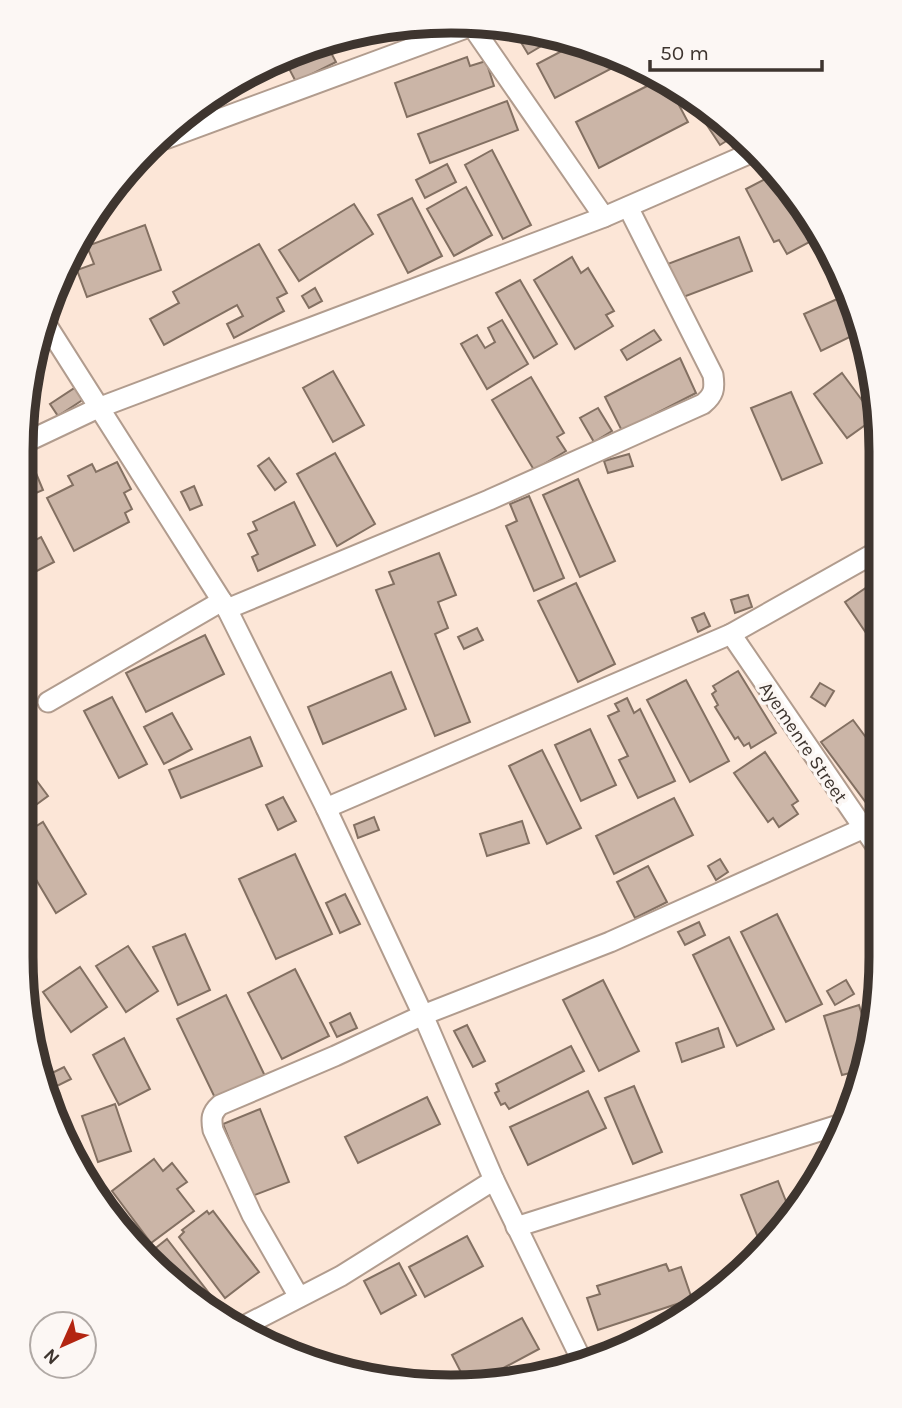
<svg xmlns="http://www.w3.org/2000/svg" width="902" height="1408" viewBox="0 0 902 1408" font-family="Karla,sans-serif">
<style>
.building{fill:#cbb5a7;stroke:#837062;stroke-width:2}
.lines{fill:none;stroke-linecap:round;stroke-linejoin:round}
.street-casing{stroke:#b19c8e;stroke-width:23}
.street{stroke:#fff;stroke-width:19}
.labels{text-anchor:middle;stroke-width:7;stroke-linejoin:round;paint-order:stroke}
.street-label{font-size:19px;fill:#3e352f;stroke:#fcf7f4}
.rim{fill:none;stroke:#3e352f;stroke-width:9}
</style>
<rect width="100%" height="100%" fill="#fce6d7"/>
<!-- building -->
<g class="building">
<polygon points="516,34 553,39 528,54"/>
<polygon points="579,42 589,44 622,63 555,98 537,64"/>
<polygon points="328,47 336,62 296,82 284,59"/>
<polygon points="467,57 470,66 486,61 494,86 407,117 395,83"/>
<polygon points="655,82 672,92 688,122 599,168 576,122"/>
<polygon points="507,101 518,130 430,163 418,134"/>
<polygon points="693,104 734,127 749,146 737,154 728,140 720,145"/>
<polygon points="492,150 531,225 503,239 465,165"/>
<polygon points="447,164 456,182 425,198 416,180"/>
<polygon points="771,176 819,237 787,254 779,240 774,242 746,189"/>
<polygon points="466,187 492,235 454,256 427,209"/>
<polygon points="412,198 442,256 408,273 378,215"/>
<polygon points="354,204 373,234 299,281 279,250"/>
<polygon points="145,225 161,270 87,297 77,270 94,264 87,246"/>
<polygon points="739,237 752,271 678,299 665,265"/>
<polygon points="259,244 287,293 277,298 284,311 234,338 227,324 243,316 237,305 164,345 150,319 179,303 173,292"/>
<polygon points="572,257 581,273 588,268 614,311 606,315 613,326 575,349 534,280"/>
<polygon points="520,280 557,344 534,358 496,293"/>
<polygon points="315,288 322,301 309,308 302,296"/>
<polygon points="846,295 856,334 821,351 804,314"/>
<polygon points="502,320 528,364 487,389 461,344 477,335 485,348 495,342 488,328"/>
<polygon points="654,330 661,340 627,360 621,350"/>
<polygon points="680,358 696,393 622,431 605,397"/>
<polygon points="333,371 364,425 333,442 303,388"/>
<polygon points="842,373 875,418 847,438 814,394"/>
<polygon points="531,377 564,433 557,437 566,451 534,470 492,400"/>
<polygon points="76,387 84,399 58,416 50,404"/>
<polygon points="791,392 822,463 782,480 751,408"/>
<polygon points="598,408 612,431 594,442 580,418"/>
<polygon points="335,453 375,524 337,546 297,474"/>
<polygon points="629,454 633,466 608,473 604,461"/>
<polygon points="269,458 286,482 275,490 258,466"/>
<polygon points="117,462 131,489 124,493 132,509 125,513 129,522 74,551 47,498 73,485 68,476 92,464 96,472"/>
<polygon points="33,466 43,490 24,498 24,470"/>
<polygon points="578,479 615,561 580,577 543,495"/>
<polygon points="194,486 202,505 190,510 181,492"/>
<polygon points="529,496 564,578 534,591 506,526 517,521 510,504"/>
<polygon points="294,502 315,545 258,571 252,557 258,554 248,534 257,530 253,522"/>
<polygon points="41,537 54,562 27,576 24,569 24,546"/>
<polygon points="439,553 456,595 438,602 448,628 435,634 470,722 435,736 376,590 394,584 389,572"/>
<polygon points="879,579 879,652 845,602"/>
<polygon points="576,583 615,664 578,682 538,601"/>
<polygon points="748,595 752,607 735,613 731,600"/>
<polygon points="704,613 710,626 698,632 692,618"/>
<polygon points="477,628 483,640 464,649 458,637"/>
<polygon points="205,635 224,674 146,712 126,673"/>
<polygon points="738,671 776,733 751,748 749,743 744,746 738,737 735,739 715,707 718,705 712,694 716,691 713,686"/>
<polygon points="391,672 406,709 323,744 308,707"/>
<polygon points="686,680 729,761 690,782 647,700"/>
<polygon points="820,683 834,691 825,706 811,697"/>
<polygon points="112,697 147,764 119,778 84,711"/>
<polygon points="627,698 634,713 640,709 675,781 638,798 619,760 628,756 608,716 619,711 615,704"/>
<polygon points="172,713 192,749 164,764 144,727"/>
<polygon points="853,720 879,755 878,796 867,804 821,742"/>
<polygon points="590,729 616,785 581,801 555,745"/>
<polygon points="250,737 262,766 181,798 169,770"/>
<polygon points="542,750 581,828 547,844 509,766"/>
<polygon points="765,752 798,801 792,805 798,814 779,827 773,818 768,822 734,773"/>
<polygon points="25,765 48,796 22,815 22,767"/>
<polygon points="283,797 296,821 278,830 266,805"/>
<polygon points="674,798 693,835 614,874 596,836"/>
<polygon points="374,817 379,830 358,838 354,825"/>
<polygon points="522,821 529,843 487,856 480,834"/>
<polygon points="43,822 86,894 56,913 22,856 22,835"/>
<polygon points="295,854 332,934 276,959 239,879"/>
<polygon points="720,859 728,872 716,880 708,866"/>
<polygon points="648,866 667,902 635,918 617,882"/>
<polygon points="345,894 360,924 340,933 326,903"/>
<polygon points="777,914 822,1004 786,1022 741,932"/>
<polygon points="699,922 705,935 685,945 678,932"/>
<polygon points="185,934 210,990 178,1005 153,947"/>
<polygon points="729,937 774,1029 737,1046 693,955"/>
<polygon points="128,946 158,991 126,1012 96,966"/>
<polygon points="80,967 107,1007 71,1032 43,992"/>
<polygon points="295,969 329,1036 282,1059 248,993"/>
<polygon points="603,980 639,1051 599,1071 563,1000"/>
<polygon points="846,980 854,994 835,1005 827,991"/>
<polygon points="226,995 265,1076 216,1100 177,1019"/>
<polygon points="859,1005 870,1040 864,1063 862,1063 862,1070 842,1075 824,1016"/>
<polygon points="350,1013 357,1028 337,1037 330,1023"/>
<polygon points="467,1025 485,1061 473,1067 454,1031"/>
<polygon points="718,1028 724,1047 682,1062 676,1043"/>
<polygon points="124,1038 150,1089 119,1105 93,1055"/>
<polygon points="571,1046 584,1071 509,1109 505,1103 501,1105 495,1093 499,1091 496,1084"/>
<polygon points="64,1067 71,1079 57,1086 50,1074"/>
<polygon points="634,1086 662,1152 633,1164 605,1098"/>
<polygon points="588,1091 606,1128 528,1165 510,1127"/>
<polygon points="427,1097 440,1124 358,1163 345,1137"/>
<polygon points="115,1104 131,1151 98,1162 82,1116"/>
<polygon points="260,1109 289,1182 252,1196 223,1124"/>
<polygon points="154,1159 163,1171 172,1163 187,1182 177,1189 194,1211 151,1243 112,1191"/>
<polygon points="778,1181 791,1214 775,1240 763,1250 741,1195"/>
<polygon points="207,1211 209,1214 213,1211 259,1272 225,1298 179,1237 184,1232 182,1230"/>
<polygon points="467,1236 483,1266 425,1297 409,1267"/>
<polygon points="167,1239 219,1306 212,1310 189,1298 148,1254"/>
<polygon points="399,1263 416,1295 381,1314 364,1281"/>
<polygon points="666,1264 669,1271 681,1267 692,1299 598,1330 587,1298 600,1294 597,1286"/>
<polygon points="522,1318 539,1349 479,1381 466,1382 452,1355"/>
</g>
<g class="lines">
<defs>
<g id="street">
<polyline points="474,29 604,217"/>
<polyline points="165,139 466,28"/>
<polyline points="46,324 227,609 326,808 423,1015 494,1180 583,1363"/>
<polyline points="24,443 98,408 604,217 753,152"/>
<path d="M227,609L489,500L703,404C714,395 715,389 713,375L628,207"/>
<polyline points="731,634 878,849"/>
<polyline points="48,702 222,601"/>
<polyline points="326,808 731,634 880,550"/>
<polyline points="46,1100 50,1097"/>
<polyline points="516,1227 848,1122"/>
<path d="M299,1297L252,1215L213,1130C211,1119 211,1113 220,1105L335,1056L423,1015L610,942L864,828"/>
<polyline points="242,1327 341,1276 494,1180"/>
</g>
</defs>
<!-- street casing -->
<use href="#street" class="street-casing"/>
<!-- street -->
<use href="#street" class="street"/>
</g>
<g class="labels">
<!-- street labels -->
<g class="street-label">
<text transform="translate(804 742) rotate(56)" y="7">Ayemenre Street</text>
</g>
</g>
<!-- crop -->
<path d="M0 0H902V1408H0ZM451 33H451A418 418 0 0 1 869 451V957A418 418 0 0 1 451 1375H451A418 418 0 0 1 33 957V451A418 418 0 0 1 451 33Z" fill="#fcf7f4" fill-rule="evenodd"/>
<path class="rim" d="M451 33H451A418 418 0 0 1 869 451V957A418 418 0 0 1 451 1375H451A418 418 0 0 1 33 957V451A418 418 0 0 1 451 33Z"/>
<!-- north arrow -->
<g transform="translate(63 1345) rotate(225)"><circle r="33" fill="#fcf7f4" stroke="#b0a9a5" stroke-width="2"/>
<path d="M0-5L12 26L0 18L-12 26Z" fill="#b32511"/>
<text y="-10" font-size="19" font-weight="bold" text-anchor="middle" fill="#3e352f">N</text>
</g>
<!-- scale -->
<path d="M650 60v10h172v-10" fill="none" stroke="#3e352f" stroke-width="3.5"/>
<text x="660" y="60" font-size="21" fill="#3e352f" stroke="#fcf7f4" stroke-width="5" paint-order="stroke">50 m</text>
</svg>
